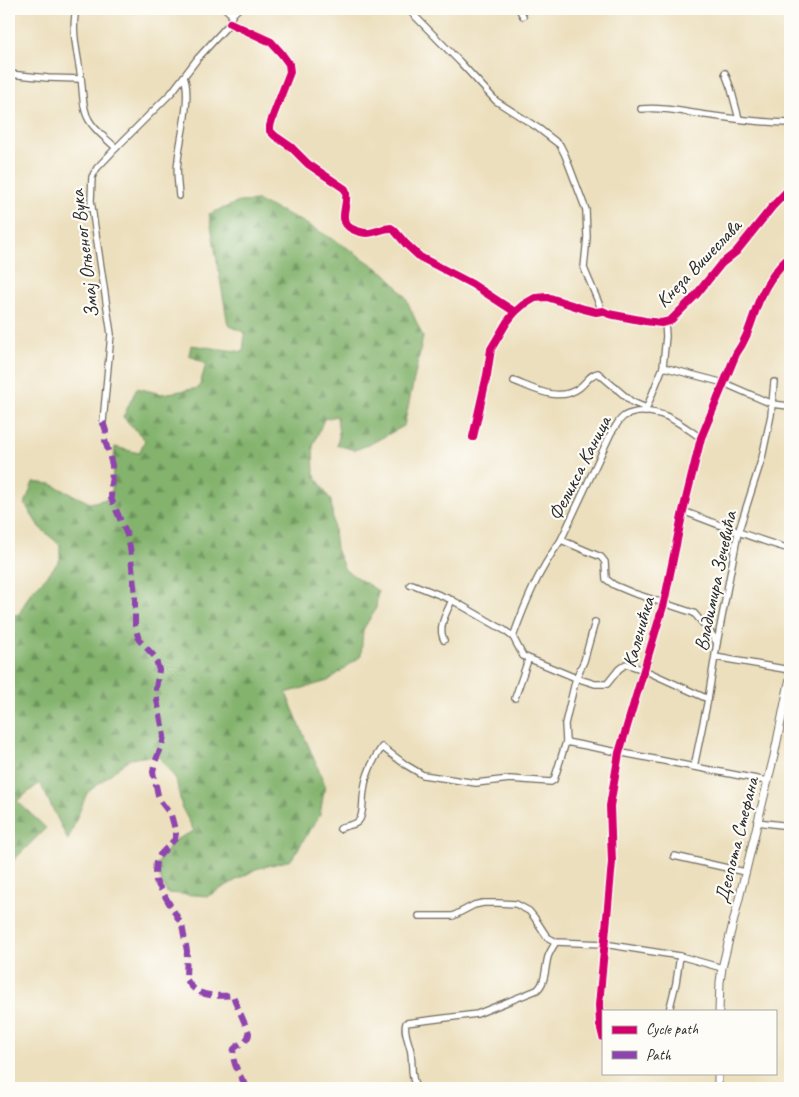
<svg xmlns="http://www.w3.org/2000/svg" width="799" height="1097" viewBox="0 0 799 1097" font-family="Caveat,sans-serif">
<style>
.forest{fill:url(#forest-firs);stroke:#576f4c}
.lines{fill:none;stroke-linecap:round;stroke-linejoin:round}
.minor-casing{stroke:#6f6a5e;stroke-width:8}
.major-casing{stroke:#6f6a5e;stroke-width:9}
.minor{stroke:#fff;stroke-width:5.5}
.major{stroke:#fff;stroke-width:7}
.quiet{stroke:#8e44ad;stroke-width:6;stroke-dasharray:12 6;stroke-linecap:butt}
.cycleway-casing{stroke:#fdfcf7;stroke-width:11}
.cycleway{stroke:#d6006c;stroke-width:8}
.labels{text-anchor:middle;stroke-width:4.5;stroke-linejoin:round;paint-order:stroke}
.street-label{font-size:20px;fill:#2b2b2b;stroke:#fdfcf7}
</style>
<defs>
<pattern id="forest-firs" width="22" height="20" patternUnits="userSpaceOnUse" patternTransform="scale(1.25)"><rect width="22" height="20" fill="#83b36d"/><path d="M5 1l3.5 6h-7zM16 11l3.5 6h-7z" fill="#6b925a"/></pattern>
</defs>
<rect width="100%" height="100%" fill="#fdfcf7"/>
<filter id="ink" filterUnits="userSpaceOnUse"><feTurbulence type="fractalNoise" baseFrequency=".02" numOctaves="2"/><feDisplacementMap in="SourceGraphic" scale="10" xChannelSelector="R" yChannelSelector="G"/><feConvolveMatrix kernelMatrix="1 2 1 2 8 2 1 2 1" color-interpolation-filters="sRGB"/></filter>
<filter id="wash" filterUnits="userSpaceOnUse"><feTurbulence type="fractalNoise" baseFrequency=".0096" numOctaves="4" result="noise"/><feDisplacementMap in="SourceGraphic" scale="20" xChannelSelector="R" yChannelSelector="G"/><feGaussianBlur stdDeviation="1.12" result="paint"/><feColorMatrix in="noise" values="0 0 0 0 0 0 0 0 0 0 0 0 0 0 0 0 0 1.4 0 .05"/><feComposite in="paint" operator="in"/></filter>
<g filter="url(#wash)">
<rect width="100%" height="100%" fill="#ecdfbd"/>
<!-- forest -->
<polygon class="forest" points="258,201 296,218 343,245 386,274 405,296 423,337 404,426 372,443 355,450 337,445 339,436 337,416 324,419 313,446 314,474 331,501 336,549 345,570 378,591 376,608 363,630 361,656 328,681 286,693 325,785 320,815 291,860 256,869 208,896 167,893 155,867 173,841 194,831 182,808 176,779 157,755 129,759 87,793 68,840 40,783 17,801 46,828 14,860 9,869 9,616 19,614 31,592 46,577 60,560 60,545 39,527 25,504 33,482 51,484 90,503 111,498 115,447 139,453 145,440 123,417 137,388 162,394 199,388 206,364 189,355 191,345 243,352 245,333 228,325 209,214 239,202"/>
</g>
<g filter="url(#ink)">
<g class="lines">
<defs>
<g id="minor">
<path d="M76,9C71,32 78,55 81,78C83,91 82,109 89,120C95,131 107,139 116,148"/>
<polyline points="226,9 232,15"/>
<polyline points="406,9 410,11 460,62 496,101 538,128 560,145 565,155 586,210 587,237 584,268 600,306 603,311"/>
<polyline points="519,9 523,16"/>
<path d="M230,23L271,42L281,53L289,64L290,72L273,116L270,126V131L275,136L291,147L308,164L345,189C351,203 335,220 352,229C357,231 362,233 367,233C375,233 383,228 391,228L394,230L406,244L420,257L472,284L515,312"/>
<polyline points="725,73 731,89 739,119"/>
<polyline points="9,74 48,78 81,79"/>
<path d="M641,109C663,107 684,112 706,115C734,119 762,123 790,123"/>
<path d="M179,196C178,184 176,171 178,160C180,138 192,97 184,77"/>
<polyline points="663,367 724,383 772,404 789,406"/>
<path d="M514,381C535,389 559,403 579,388C586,383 590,374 598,373L632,402L646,408"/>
<polyline points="645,412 663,367 666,336 665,322"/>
<polyline points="103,422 111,334 91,201 92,177 97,168 116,148 172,92 198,58 230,23 232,15 238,9"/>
<polyline points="473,437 487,375 491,349 507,322 515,312 523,305 535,298 547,297 584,309 596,312 603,311 609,314 645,321 661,323 670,321 696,295 721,264 736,252 772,207 790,188"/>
<path d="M683,511C719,525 754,539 790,549"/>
<polyline points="561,540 601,557 605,562 606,579 614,585 633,593 694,613 711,633 717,643"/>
<polyline points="410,585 412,584 452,600 504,630 513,637 523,656 576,678 595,684 607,684 619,669 626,664 644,670 708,699"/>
<path d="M513,637C526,601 538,572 561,540L611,433C615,428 618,421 623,417C626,414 632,413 637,412C664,409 680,424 701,438"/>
<path d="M444,640C437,627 447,612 452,600"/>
<polyline points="715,657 790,670"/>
<polyline points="515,698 528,660"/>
<polyline points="566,742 767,781"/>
<polyline points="694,767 708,699 717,643 738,533 762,458 771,415 774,382"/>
<polyline points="757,822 790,826"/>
<path d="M340,829C345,824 356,827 360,819C364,811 362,800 364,791C365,777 373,759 382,747L406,765L423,775L476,783L510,779L551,782L554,780L566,742L565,724L576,678L584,661L595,622"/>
<polyline points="674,856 745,872"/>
<polyline points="419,916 453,916 474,905 483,903 498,903 516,904 529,911 534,917 547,937 556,942 604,944 680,956 722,968"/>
<polyline points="669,1011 676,983 680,956"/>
<path d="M603,1037L600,1025L599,1005L612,862L610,806L619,753L664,603L683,511L701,438L736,354C747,339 751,323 757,306C763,289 776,268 790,257"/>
<path d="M416,1088C410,1073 413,1068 411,1053C410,1044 403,1032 406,1023L477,1014L537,990C546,983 545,967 548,957C550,951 553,947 556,942"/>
</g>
<g id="major">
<polyline points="719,1011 720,982 722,968 774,756 790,678"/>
<polyline points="718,1088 718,1073"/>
</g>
</defs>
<!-- minor casing -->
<use href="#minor" class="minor-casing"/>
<!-- major casing -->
<use href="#major" class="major-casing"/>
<!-- minor -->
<use href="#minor" class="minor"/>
<!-- major -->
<use href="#major" class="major"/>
<!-- quiet -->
<g class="quiet">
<path d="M103,422L106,431L105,440L112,465L111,498L127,535L130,547L135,596V626L139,640L155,657L159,670L156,688L157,700L164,736L162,746L155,762L153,772L158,795L161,802L171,815L176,833L175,839L158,857L156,862L155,871L156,881L182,925L187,951L186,978C194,997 216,997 233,995L235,1001L249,1033C249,1042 239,1043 234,1049C230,1061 241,1077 247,1088"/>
<polyline points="9,1086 9,1088"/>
</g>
<defs>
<g id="cycleway">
<path d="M230,23L271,42L281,53L289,64L290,72L273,116L270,126V131L275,136L291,147L308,164L345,189C351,203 335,220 352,229C357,231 362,233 367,233C375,233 383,228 391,228L394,230L406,244L420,257L472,284L515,312"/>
<polyline points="473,437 487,375 491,349 507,322 515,312 523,305 535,298 547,297 584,309 596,312 603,311 609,314 645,321 661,323 670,321 696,295 721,264 736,252 772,207 790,188"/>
<path d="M603,1037L600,1025L599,1005L612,862L610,806L619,753L664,603L683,511L701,438L736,354C747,339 751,323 757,306C763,289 776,268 790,257"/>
</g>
</defs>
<!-- cycleway casing -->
<use href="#cycleway" class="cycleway-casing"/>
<!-- cycleway -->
<use href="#cycleway" class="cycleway"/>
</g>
</g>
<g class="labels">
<!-- street labels -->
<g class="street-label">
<text transform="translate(84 254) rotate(-97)" y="7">Змај Огњеног Вука</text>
<text transform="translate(698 263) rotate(-46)" y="7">Кнеза Вишеслава</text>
<text transform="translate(579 468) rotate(-63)" y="7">Феликса Каница</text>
<text transform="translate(715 581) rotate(-78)" y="7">Владимира Зечевића</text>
<text transform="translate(638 632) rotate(-74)" y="7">Каленићка</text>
<text transform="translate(736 840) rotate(-76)" y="7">Деспота Стефана</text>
</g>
</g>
<!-- margin -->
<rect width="799" height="1097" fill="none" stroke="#fdfcf7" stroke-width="30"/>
<!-- legend -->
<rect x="602" y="1010" width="175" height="65" fill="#fdfcf7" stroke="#a9a8a5"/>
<rect x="612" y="1026" width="25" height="8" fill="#d6006c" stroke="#a9a8a5"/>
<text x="646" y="1034" font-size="15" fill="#2b2b2b">Cycle path</text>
<rect x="612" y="1051" width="25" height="8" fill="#8e44ad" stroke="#a9a8a5"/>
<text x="646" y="1060" font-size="15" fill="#2b2b2b">Path</text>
</svg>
